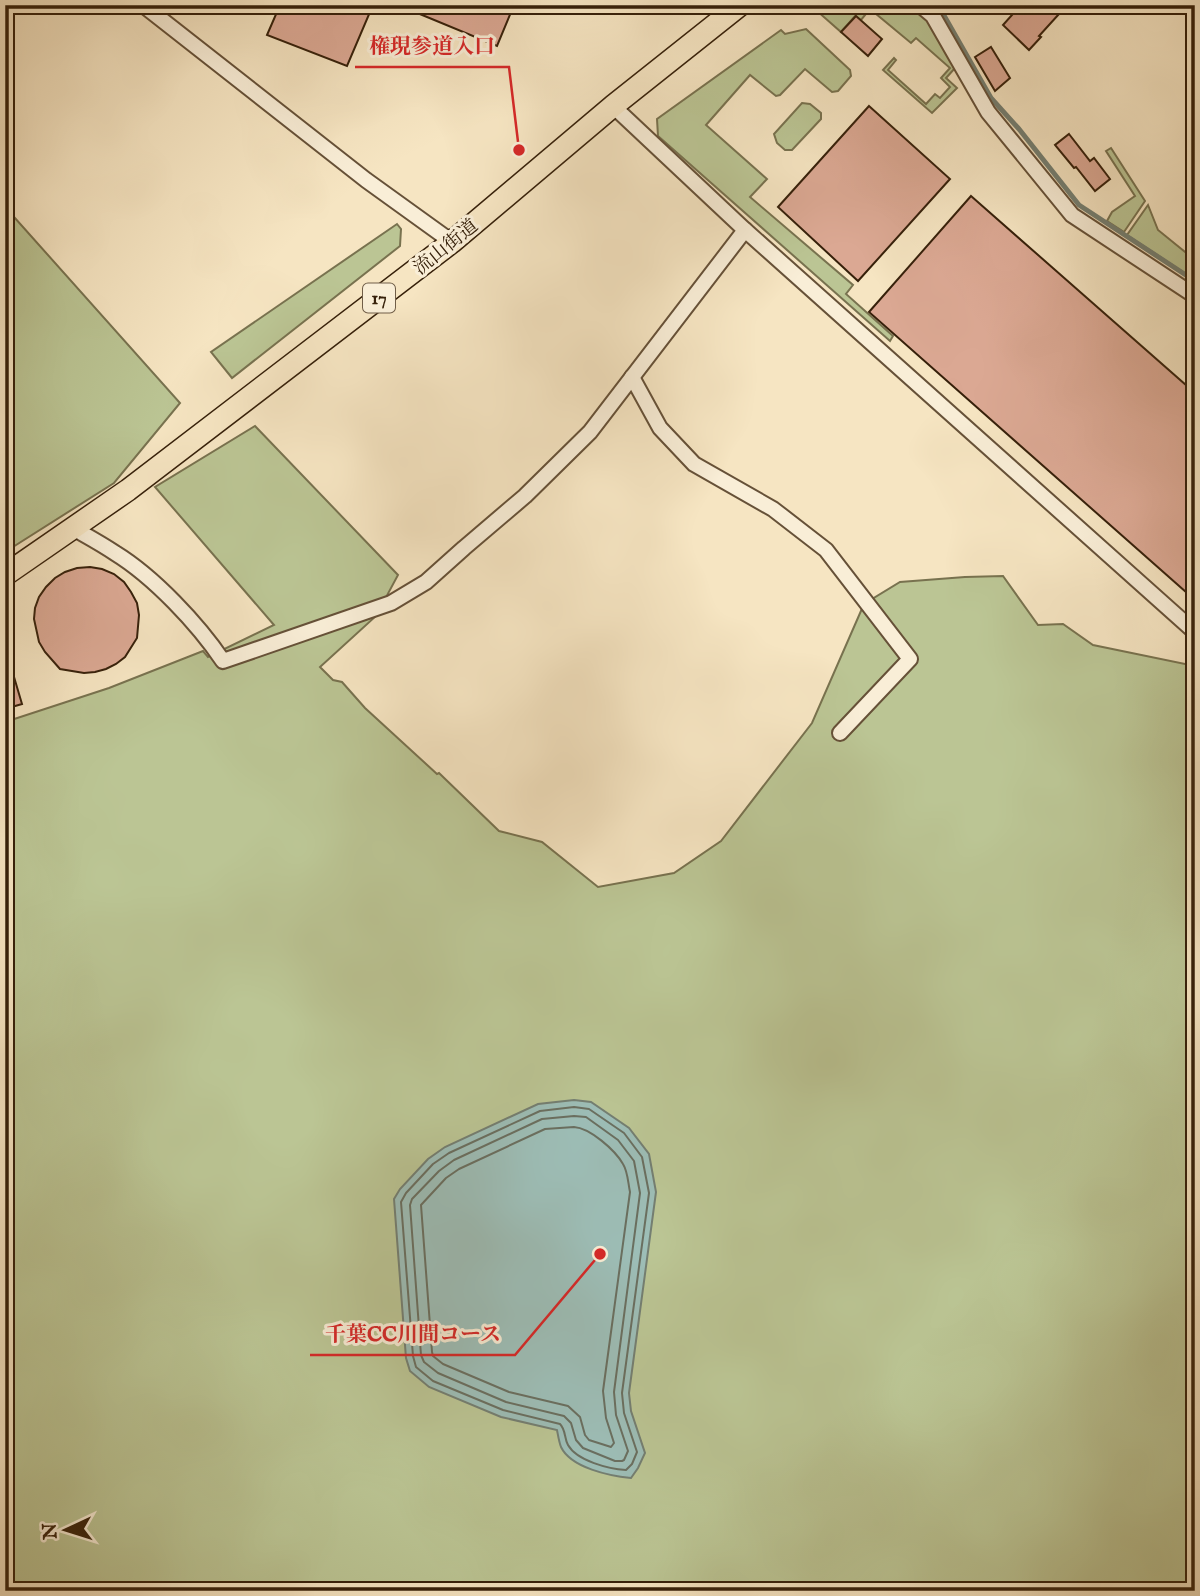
<svg xmlns="http://www.w3.org/2000/svg" width="1200" height="1596" viewBox="0 0 1200 1596" font-family="'IM FELL English','Noto Serif JP',serif">
<style>
.green{fill:#bbc594;stroke:#78724f;stroke-width:2}
.water{fill:#9dbeb7;stroke:#747f72;stroke-width:2}
.lines{fill:none;stroke-linecap:round;stroke-linejoin:round}
.shore{stroke:#6a6f60;stroke-width:2}
.stream{stroke:#747f72;stroke-width:5}
.building{fill:#dba893;stroke:#36200a;stroke-width:2}
.street-casing{stroke:#665138;stroke-width:18}
.primary-casing{stroke:#36200a;stroke-width:24}
.street{stroke:#f9eed7;stroke-width:14}
.primary{stroke:#f6e5c2;stroke-width:21}
.labels{text-anchor:middle;stroke-width:6;stroke-linejoin:round;paint-order:stroke}
.shield{fill:#f9eed7;stroke:#705e48;stroke-width:2}
.shield-label{font-size:18px;font-weight:bold;fill:#36200a}
.street-label{font-size:19px;fill:#36200a;stroke:#f9eed7}
.leader{fill:none;stroke:#d62828;stroke-width:2.5}
.callout-dot{fill:#d62828;stroke:#f9eed7;stroke-width:2.5}
.callout-label{font-size:21px;text-anchor:middle;font-weight:bold;fill:#d62828;stroke:#f9eed7;stroke-width:6;stroke-linejoin:round;paint-order:stroke}
</style>
<rect width="100%" height="100%" fill="#f6e5c2"/>
<filter id="stains"><feTurbulence type="fractalNoise" baseFrequency=".00286" numOctaves="4"/><feColorMatrix values="0 0 0 0 .2 0 0 0 0 .09 0 0 0 0 .02 0 0 0 .5 -.17"/></filter>
<radialGradient id="worn" r=".72"><stop offset=".6" stop-color="#630" stop-opacity="0"/><stop offset="1" stop-color="#630" stop-opacity=".3"/></radialGradient>
<!-- green -->
<g class="green">
<polygon points="822,5 908,5 928,20 955,68 946,78 957,88 932,113 883,70 894,58 896,60 888,70 926,104 935,94 940,98 950,87 941,78 950,68 916,38 911,43 870,9 861,20 855,16 841,32 817,11"/>
<polygon points="806,29 850,70 851,76 838,91 832,92 805,69 780,95 776,96 750,75 706,125 767,179 750,197 853,285 846,294 893,336 890,341 658,136 657,119 781,30 785,34"/>
<polygon points="802,103 810,104 821,113 821,119 792,150 785,150 777,143 774,134"/>
<polygon points="1111,148 1145,201 1124,232 1107,221 1112,212 1135,196 1106,151"/>
<polygon points="1148,205 1158,230 1195,260 1195,280 1127,235"/>
<polygon points="6,208 180,403 114,483 5,552"/>
<polygon points="397,224 401,229 400,246 232,378 211,352"/>
<polygon points="255,426 398,575 376,616 320,667 333,680 342,682 365,708 437,774 439,773 499,831 542,842 598,887 674,873 721,841 812,723 864,604 900,582 965,577 1003,576 1038,625 1063,624 1093,645 1195,666 1195,1591 5,1591 5,722 109,688 203,651 208,657 274,625 155,487"/>
</g>
<!-- water -->
<path class="water" d="M574,1100L591,1102L629,1128L649,1154L656,1192L629,1393L631,1411L645,1453L638,1468L631,1478C610,1476 571,1468 561,1447C559,1442 558,1435 557,1430L501,1417L429,1387L410,1371L406,1358L394,1199L400,1189L428,1159L445,1147L538,1104Z"/>
<g class="lines">
<!-- shore -->
<g class="shore">
<path d="M574,1107L589,1109L624,1133L642,1157L649,1193L622,1393L624,1413L637,1452L632,1464L626,1470C609,1469 577,1461 568,1445C564,1438 566,1430 560,1424L503,1410L433,1381L416,1367L413,1356L401,1202L406,1193L433,1164L449,1153L540,1111Z"/>
<polygon points="574,1116 586,1117 618,1140 634,1161 640,1193 614,1392 616,1415 628,1451 624,1460 622,1461 615,1461 583,1448 576,1440 571,1423 564,1416 506,1402 438,1373 424,1362 421,1355 410,1205 412,1199 439,1171 454,1160 542,1119"/>
<path d="M574,1127C590,1128 615,1150 623,1164C628,1172 628,1183 630,1192L603,1391L606,1418L614,1443L611,1447L589,1440L585,1435L580,1417L568,1406L509,1392L443,1364L433,1356L432,1352L421,1205L446,1178L459,1169L545,1129Z"/>
</g>
<!-- stream -->
<polyline class="stream" points="934,5 942,12 991,98 1019,129 1079,205 1195,281"/>
</g>
<!-- building -->
<g class="building">
<polygon points="280,5 373,5 347,66 267,35"/>
<polygon points="398,5 514,5 497,46"/>
<polygon points="1021,5 1050,5 1059,14 1039,36 1041,37 1029,50 1003,25"/>
<polygon points="856,16 882,39 868,56 841,32"/>
<polygon points="991,47 1010,78 995,91 975,57"/>
<polygon points="869,106 950,179 858,281 778,207"/>
<polygon points="1069,134 1090,161 1094,158 1110,179 1095,191 1076,167 1074,168 1055,145"/>
<polygon points="971,196 1195,393 1195,600 869,312"/>
<polygon points="90,567 102,569 114,574 124,582 131,592 137,603 139,615 137,638 125,657 116,664 106,669 95,672 84,673 60,669 45,652 39,642 34,619 35,608 39,597 46,587 55,578 65,572 77,568"/>
<polygon points="9,660 22,704 5,709 5,661"/>
</g>
<g class="lines">
<defs>
<g id="street">
<polyline points="143,5 366,180 452,242"/>
<polyline points="920,5 933,16 988,112 1072,215 1195,296"/>
<polyline points="613,106 745,230 1195,632"/>
<polyline points="632,377 660,428 694,464 773,509 826,550 910,659 840,733"/>
<path d="M73,528C87,536 102,544 115,553C154,577 198,624 223,661L391,603L426,582L464,548L525,496L590,432L745,230"/>
</g>
<polyline id="primary" points="5,575 128,490 452,242 613,106 740,5"/>
</defs>
<!-- street casing -->
<use href="#street" class="street-casing"/>
<!-- primary casing -->
<use href="#primary" class="primary-casing"/>
<!-- street -->
<use href="#street" class="street"/>
<!-- primary -->
<use href="#primary" class="primary"/>
</g>
<g class="labels">
<!-- shield labels -->
<rect class="shield" x="363" y="283.5" width="32" height="29" rx="5"/>
<g class="shield-label">
<text x="379" y="304">17</text>
</g>
<!-- street labels -->
<g class="street-label">
<text transform="translate(445 246) rotate(-39)" y="7">流山街道</text>
</g>
</g>
<!-- callouts -->
<path class="leader" d="M519 150L509 67H355M600 1254L515 1355H310"/>
<g class="callout-dot">
<circle cx="519" cy="150" r="7"/>
<circle cx="600" cy="1254" r="7"/>
</g>
<g class="callout-label">
<text x="432" y="53">権現参道入口</text>
<text x="413" y="1341">千葉CC川間コース</text>
</g>
<!-- margin -->
<rect width="1200" height="1596" fill="none" stroke="#f6e5c2" stroke-width="28"/>
<rect x="7" y="7" width="1186" height="1582" fill="none" stroke="#36200a" stroke-width="3.5"/>
<rect x="14" y="14" width="1172" height="1568" fill="none" stroke="#36200a" stroke-width="2"/>
<!-- north arrow -->
<g transform="translate(66 1530) rotate(266)" stroke="#f9eed7" stroke-width="5" paint-order="stroke">
<path d="M0-5L12 26L0 18L-12 26Z" fill="#36200a"/>
<text y="-10" font-size="19" font-weight="bold" text-anchor="middle" fill="#36200a">N</text>
</g>
<rect width="100%" height="100%" filter="url(#stains)"/>
<rect width="100%" height="100%" fill="url(#worn)"/>
</svg>
